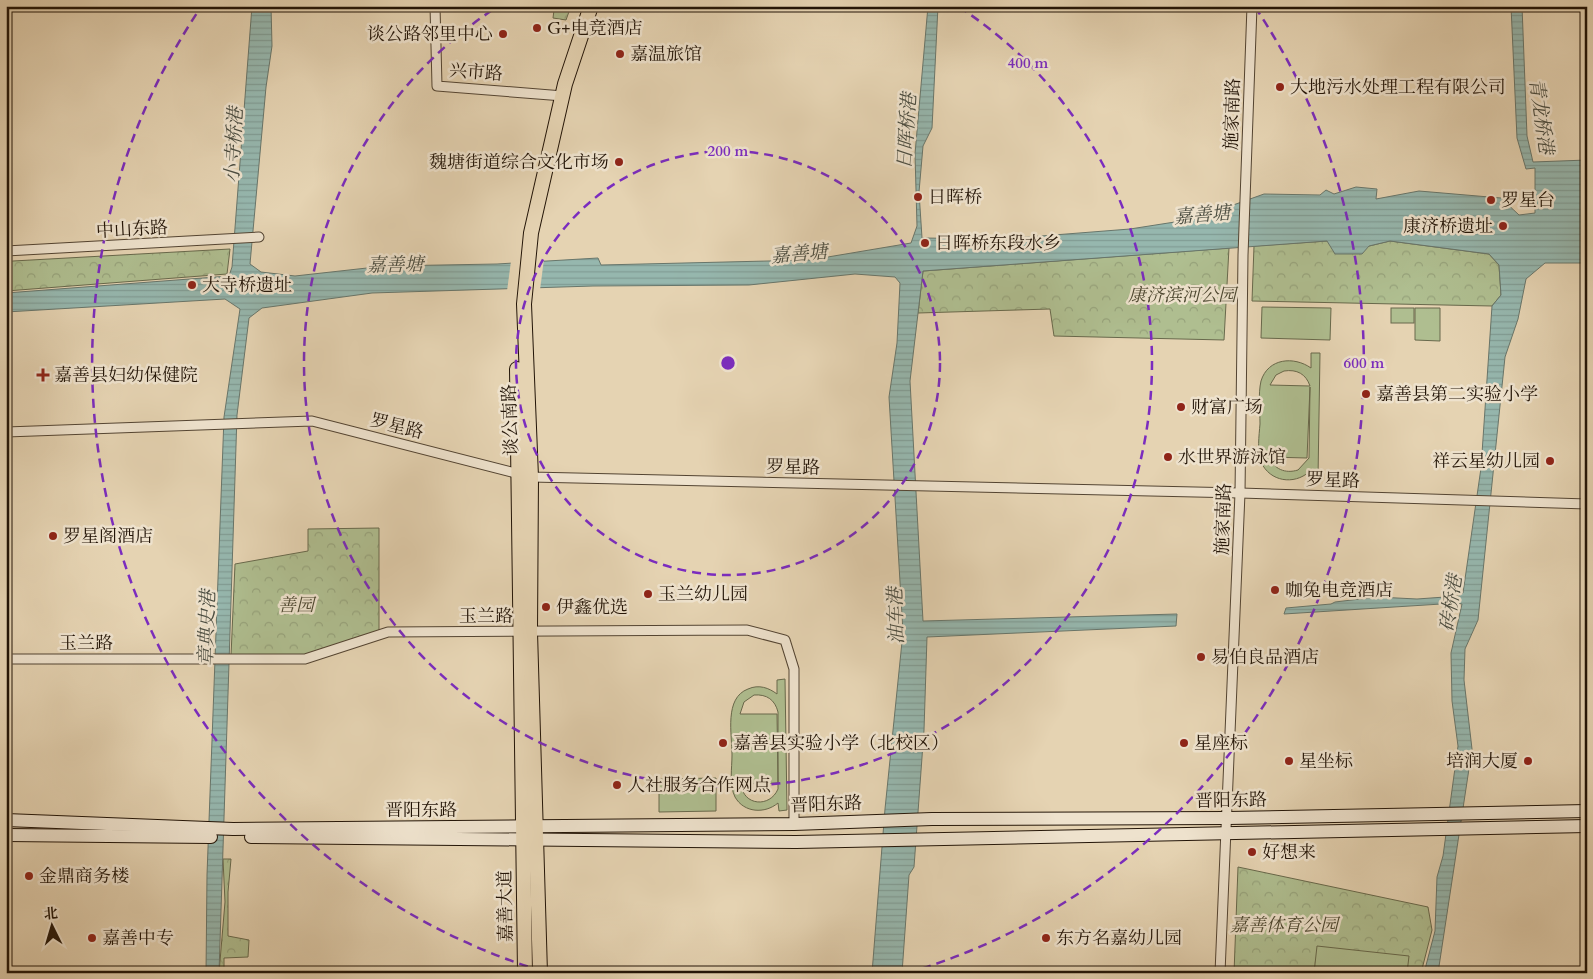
<svg xmlns="http://www.w3.org/2000/svg" width="1593" height="979" viewBox="0 0 1593 979" font-family="Cardo,'Noto Serif SC',serif">
<style>
.park{fill:url(#park-crowns);stroke:#68694c}
.pitch{fill:#afbe90;stroke:#68694c;fill-rule:evenodd}
.water{fill:url(#water-rules);stroke:#68766b}
.pier{fill:#e5d3b2}
.lines{fill:none;stroke-linecap:round;stroke-linejoin:round}
.street-casing{stroke:#534432;stroke-width:11}
.secondary-casing{stroke:#221407;stroke-width:14}
.primary-casing{stroke:#221407;stroke-width:16}
.street{stroke:#eee2cd;stroke-width:9}
.secondary{stroke:#eee2cd;stroke-width:12}
.primary{stroke:#e5d3b2;stroke-width:14}
.ring{fill:none;stroke:#7b2cbf;stroke-width:2.5;stroke-dasharray:9 6}
.poi-dot{fill:#8f2418;stroke:#eee2cd;stroke-width:2}
.labels{text-anchor:middle;stroke-width:5;stroke-linejoin:round;paint-order:stroke}
.poi-label{font-size:18px;fill:#221407;stroke:#eee2cd;text-anchor:start}
.street-label{font-size:18px;fill:#221407;stroke:#eee2cd}
.park-label{font-size:18px;font-style:italic;fill:#4c4730;stroke:#eee2cd}
.water-label{font-size:19px;font-style:italic;fill:#4b4d41;stroke:#eee2cd}
.centre{fill:#7b2cbf;stroke:#eee2cd;stroke-width:2.5}
.ring-label{font-size:15px;text-anchor:middle;font-weight:bold;fill:#7b2cbf;stroke:#eee2cd;stroke-width:5;stroke-linejoin:round;paint-order:stroke}
</style>
<defs>
<pattern id="park-crowns" width="20" height="18" patternUnits="userSpaceOnUse" patternTransform="scale(1.25)"><rect width="20" height="18" fill="#afbe90"/><path d="M2 6a3 3 0 1 1 6 0M12 15a3 3 0 1 1 6 0" fill="none" stroke="#96a27b"/></pattern>
<pattern id="water-rules" width="6" height="5" patternUnits="userSpaceOnUse" patternTransform="scale(1.25)"><rect width="6" height="5" fill="#96b7ae"/><path d="M0 2.5h6" fill="none" stroke="#819c94"/></pattern>
</defs>
<rect width="100%" height="100%" fill="#e5d3b2"/>
<filter id="stains"><feTurbulence type="fractalNoise" baseFrequency=".004" numOctaves="4"/><feColorMatrix values="0 0 0 0 .2 0 0 0 0 .09 0 0 0 0 .02 0 0 0 .5 -.17"/></filter>
<radialGradient id="worn" r=".72"><stop offset=".6" stop-color="#630" stop-opacity="0"/><stop offset="1" stop-color="#630" stop-opacity=".3"/></radialGradient>
<!-- park -->
<g class="park">
<polygon points="522,6 571,6 566,20 553,18 554,10"/>
<polygon points="1327,241 1369,246 1390,241 1489,254 1499,265 1501,295 1492,306 1252,301 1254,246"/>
<polygon points="1229,248 1224,340 1054,336 1050,309 918,313 923,271"/>
<polygon points="230,249 227,274 6,291 6,263 13,261"/>
<polygon points="379,528 379,631 305,656 231,656 235,564 308,551 308,529"/>
<polygon points="223,859 231,859 228,892 228,936 249,940 248,957 224,958 224,973 219,973 225,902"/>
<polygon points="1238,867 1428,907 1432,930 1421,973 1234,973"/>
</g>
<!-- pitch -->
<g class="pitch">
<polygon points="1262,307 1331,308 1330,340 1261,338"/>
<rect x="1391" y="308" width="23" height="15"/>
<polygon points="1415,308 1440,308 1440,341 1415,340"/>
<path d="M1311,353H1320L1318,478L1310,477L1309,472C1294,485 1270,482 1261,462C1257,451 1259,436 1260,424C1260,410 1258,394 1261,381C1268,358 1294,356 1311,368ZM1284,371C1297,369 1306,374 1310,386L1270,385L1276,375ZM1310,387L1309,458L1298,470C1285,474 1274,469 1269,457L1307,458Z"/>
<path d="M785,679L787,810L779,811L778,803C765,814 744,813 735,797C729,785 732,768 732,755C732,734 724,698 748,689C759,684 769,688 777,694V680ZM754,695C767,694 775,700 778,712V789C770,808 743,806 741,784L778,783L777,714H740L744,702Z"/>
<polygon points="716,778 716,811 659,812 659,779"/>
<polygon points="1317,946 1409,956 1407,973 1314,973"/>
</g>
<!-- water -->
<polygon class="water" points="252,6 271,6 272,46 266,87 250,264 261,272 295,276 385,266 497,264 598,258 601,265 810,260 911,243 917,226 915,154 928,6 938,6 932,128 923,146 919,192 922,238 1003,239 1130,229 1194,219 1264,194 1320,195 1326,190 1334,194 1356,187 1377,189 1376,199 1419,191 1501,198 1519,215 1535,213 1535,168 1526,169 1517,138 1511,6 1522,6 1527,136 1533,162 1587,160 1587,263 1545,263 1526,279 1518,319 1505,357 1478,620 1465,649 1464,680 1472,749 1438,973 1424,973 1435,931 1437,877 1443,856 1458,746 1452,701 1451,653 1462,604 1457,603 1284,614 1286,608 1331,604 1335,602 1377,597 1417,599 1459,596 1463,593 1481,468 1492,306 1501,295 1499,265 1489,254 1390,241 1369,246 1362,254 1335,254 1327,241 923,271 910,381 923,621 1177,614 1176,626 927,637 924,730 914,867 909,875 902,973 872,973 885,809 903,632 889,397 897,343 900,283 895,277 855,274 749,285 593,286 372,293 262,308 249,318 237,415 219,973 206,973 207,875 224,417 240,309 225,299 6,312 6,293 229,276 232,267"/>
<!-- pier -->
<polygon class="pier" points="544,259 540,290 507,291 511,261"/>
<g class="lines">
<defs>
<g id="street">
<polyline points="435,6 437,86 563,96"/>
<polyline points="6,251 259,237"/>
<polyline points="6,432 312,421 531,477 1240,493 1587,504"/>
<polyline points="6,659 305,659 388,632 747,630 785,640 794,669 794,824"/>
<polyline points="1220,973 1240,493 1243,255 1252,6"/>
</g>
<g id="secondary">
<polyline points="6,820 233,829 794,824 932,819 1228,818 1587,811"/>
<polyline points="6,835 211,837"/>
<polyline points="251,837 796,842 1587,826"/>
</g>
<g id="primary">
<polyline points="517,369 525,973"/>
<polyline points="540,973 530,632 531,477 524,304 531,233 565,84 591,6"/>
</g>
</defs>
<!-- street casing -->
<use href="#street" class="street-casing"/>
<!-- secondary casing -->
<use href="#secondary" class="secondary-casing"/>
<!-- primary casing -->
<use href="#primary" class="primary-casing"/>
<!-- street -->
<use href="#street" class="street"/>
<!-- secondary -->
<use href="#secondary" class="secondary"/>
<!-- primary -->
<use href="#primary" class="primary"/>
</g>
<!-- distance rings -->
<g class="ring">
<circle cx="728" cy="363" r="212"/>
<path d="M959 7A424 424 0 1 1 497 7"/>
<path d="M542 971A636 636 0 0 1 201 7M1255 7A636 636 0 0 1 914 971"/>
</g>
<!-- markers -->
<g class="poi-dot">
<circle cx="537" cy="28" r="5"/>
<circle cx="503" cy="34" r="5"/>
<circle cx="620" cy="54" r="5"/>
<circle cx="1280" cy="87" r="5"/>
<circle cx="619" cy="162" r="5"/>
<circle cx="918" cy="197" r="5"/>
<circle cx="1491" cy="200" r="5"/>
<circle cx="1503" cy="226" r="5"/>
<circle cx="925" cy="243" r="5"/>
<circle cx="192" cy="285" r="5"/>
<path d="M40.5 367.5h5v5h5v5h-5v5h-5v-5h-5v-5h5z"/>
<circle cx="1366" cy="394" r="5"/>
<circle cx="1181" cy="407" r="5"/>
<circle cx="1168" cy="457" r="5"/>
<circle cx="1550" cy="461" r="5"/>
<circle cx="53" cy="536" r="5"/>
<circle cx="1275" cy="590" r="5"/>
<circle cx="648" cy="594" r="5"/>
<circle cx="546" cy="607" r="5"/>
<circle cx="1201" cy="657" r="5"/>
<circle cx="723" cy="743" r="5"/>
<circle cx="1184" cy="743" r="5"/>
<circle cx="1289" cy="761" r="5"/>
<circle cx="1528" cy="761" r="5"/>
<circle cx="617" cy="785" r="5"/>
<circle cx="1252" cy="852" r="5"/>
<circle cx="29" cy="876" r="5"/>
<circle cx="92" cy="938" r="5"/>
<circle cx="1046" cy="938" r="5"/>
</g>
<g class="labels">
<!-- poi labels -->
<g class="poi-label">
<text x="547" y="34">G+电竞酒店</text>
<text x="493" y="40" text-anchor="end">谈公路邻里中心</text>
<text x="630" y="60">嘉温旅馆</text>
<text x="1290" y="93">大地污水处理工程有限公司</text>
<text x="609" y="168" text-anchor="end">魏塘街道综合文化市场</text>
<text x="928" y="203">日晖桥</text>
<text x="1501" y="206">罗星台</text>
<text x="1493" y="232" text-anchor="end">康济桥遗址</text>
<text x="935" y="249">日晖桥东段水乡</text>
<text x="202" y="291">大寺桥遗址</text>
<text x="54" y="381">嘉善县妇幼保健院</text>
<text x="1376" y="400">嘉善县第二实验小学</text>
<text x="1191" y="413">财富广场</text>
<text x="1178" y="463">水世界游泳馆</text>
<text x="1540" y="467" text-anchor="end">祥云星幼儿园</text>
<text x="63" y="542">罗星阁酒店</text>
<text x="1285" y="596">咖兔电竞酒店</text>
<text x="658" y="600">玉兰幼儿园</text>
<text x="556" y="613">伊鑫优选</text>
<text x="1211" y="663">易伯良品酒店</text>
<text x="733" y="749">嘉善县实验小学（北校区）</text>
<text x="1194" y="749">星座标</text>
<text x="1299" y="767">星坐标</text>
<text x="1518" y="767" text-anchor="end">培润大厦</text>
<text x="627" y="791">人社服务合作网点</text>
<text x="1262" y="858">好想来</text>
<text x="39" y="882">金鼎商务楼</text>
<text x="102" y="944">嘉善中专</text>
<text x="1056" y="944">东方名嘉幼儿园</text>
</g>
<!-- street labels -->
<g class="street-label">
<text transform="translate(476 72) rotate(4)" y="6">兴市路</text>
<text transform="translate(1232 114) rotate(-88)" y="6">施家南路</text>
<text transform="translate(132 229) rotate(-3)" y="6">中山东路</text>
<text transform="translate(510 420) rotate(-92)" y="6">谈公南路</text>
<text transform="translate(397 426) rotate(14)" y="6">罗星路</text>
<text transform="translate(793 467) rotate(1)" y="6">罗星路</text>
<text transform="translate(1333 480) rotate(2)" y="6">罗星路</text>
<text transform="translate(1223 519) rotate(-88)" y="6">施家南路</text>
<text x="486" y="622">玉兰路</text>
<text x="86" y="649">玉兰路</text>
<text transform="translate(1231 800) rotate(-1)" y="6">晋阳东路</text>
<text transform="translate(826 804) rotate(-2)" y="6">晋阳东路</text>
<text x="421" y="816">晋阳东路</text>
<text transform="translate(505 906) rotate(-91)" y="6">嘉善大道</text>
</g>
<!-- park labels -->
<g class="park-label">
<text x="1182" y="301">康济滨河公园</text>
<text x="296" y="611">善园</text>
<text x="1284" y="931">嘉善体育公园</text>
</g>
<!-- water labels -->
<g class="water-label">
<text transform="translate(1542 116) rotate(82)" y="7">青龙桥港</text>
<text transform="translate(906 131) rotate(-86)" y="7">日晖桥港</text>
<text transform="translate(233 145) rotate(-87)" y="7">小寺桥港</text>
<text transform="translate(1202 214) rotate(-5)" y="7">嘉善塘</text>
<text transform="translate(799 253) rotate(-5)" y="7">嘉善塘</text>
<text transform="translate(395 264) rotate(-1)" y="7">嘉善塘</text>
<text transform="translate(1450 603) rotate(-81)" y="7">砖桥港</text>
<text transform="translate(895 616) rotate(-92)" y="7">油车港</text>
<text transform="translate(206 628) rotate(-88)" y="7">章典史港</text>
</g>
</g>
<circle cx="728" cy="363" r="8" class="centre"/>
<g class="ring-label">
<text x="1028" y="68">400 m</text>
<text x="728" y="156">200 m</text>
<text x="1364" y="368">600 m</text>
</g>
<!-- margin -->
<rect width="1593" height="979" fill="none" stroke="#e5d3b2" stroke-width="25"/>
<rect x="8" y="8" width="1578" height="964" fill="none" stroke="#221407" stroke-width="2.5"/>
<rect x="12" y="12" width="1568" height="954" fill="none" stroke="#221407"/>
<!-- north arrow -->
<g transform="translate(52 926) rotate(355)" stroke="#eee2cd" stroke-width="4" paint-order="stroke">
<path d="M0-4L9 19L0 12L-9 19Z" fill="#221407"/>
<text y="-8" font-size="14" font-weight="bold" text-anchor="middle" fill="#221407">北</text>
</g>
<rect width="100%" height="100%" filter="url(#stains)"/>
<rect width="100%" height="100%" fill="url(#worn)"/>
</svg>
